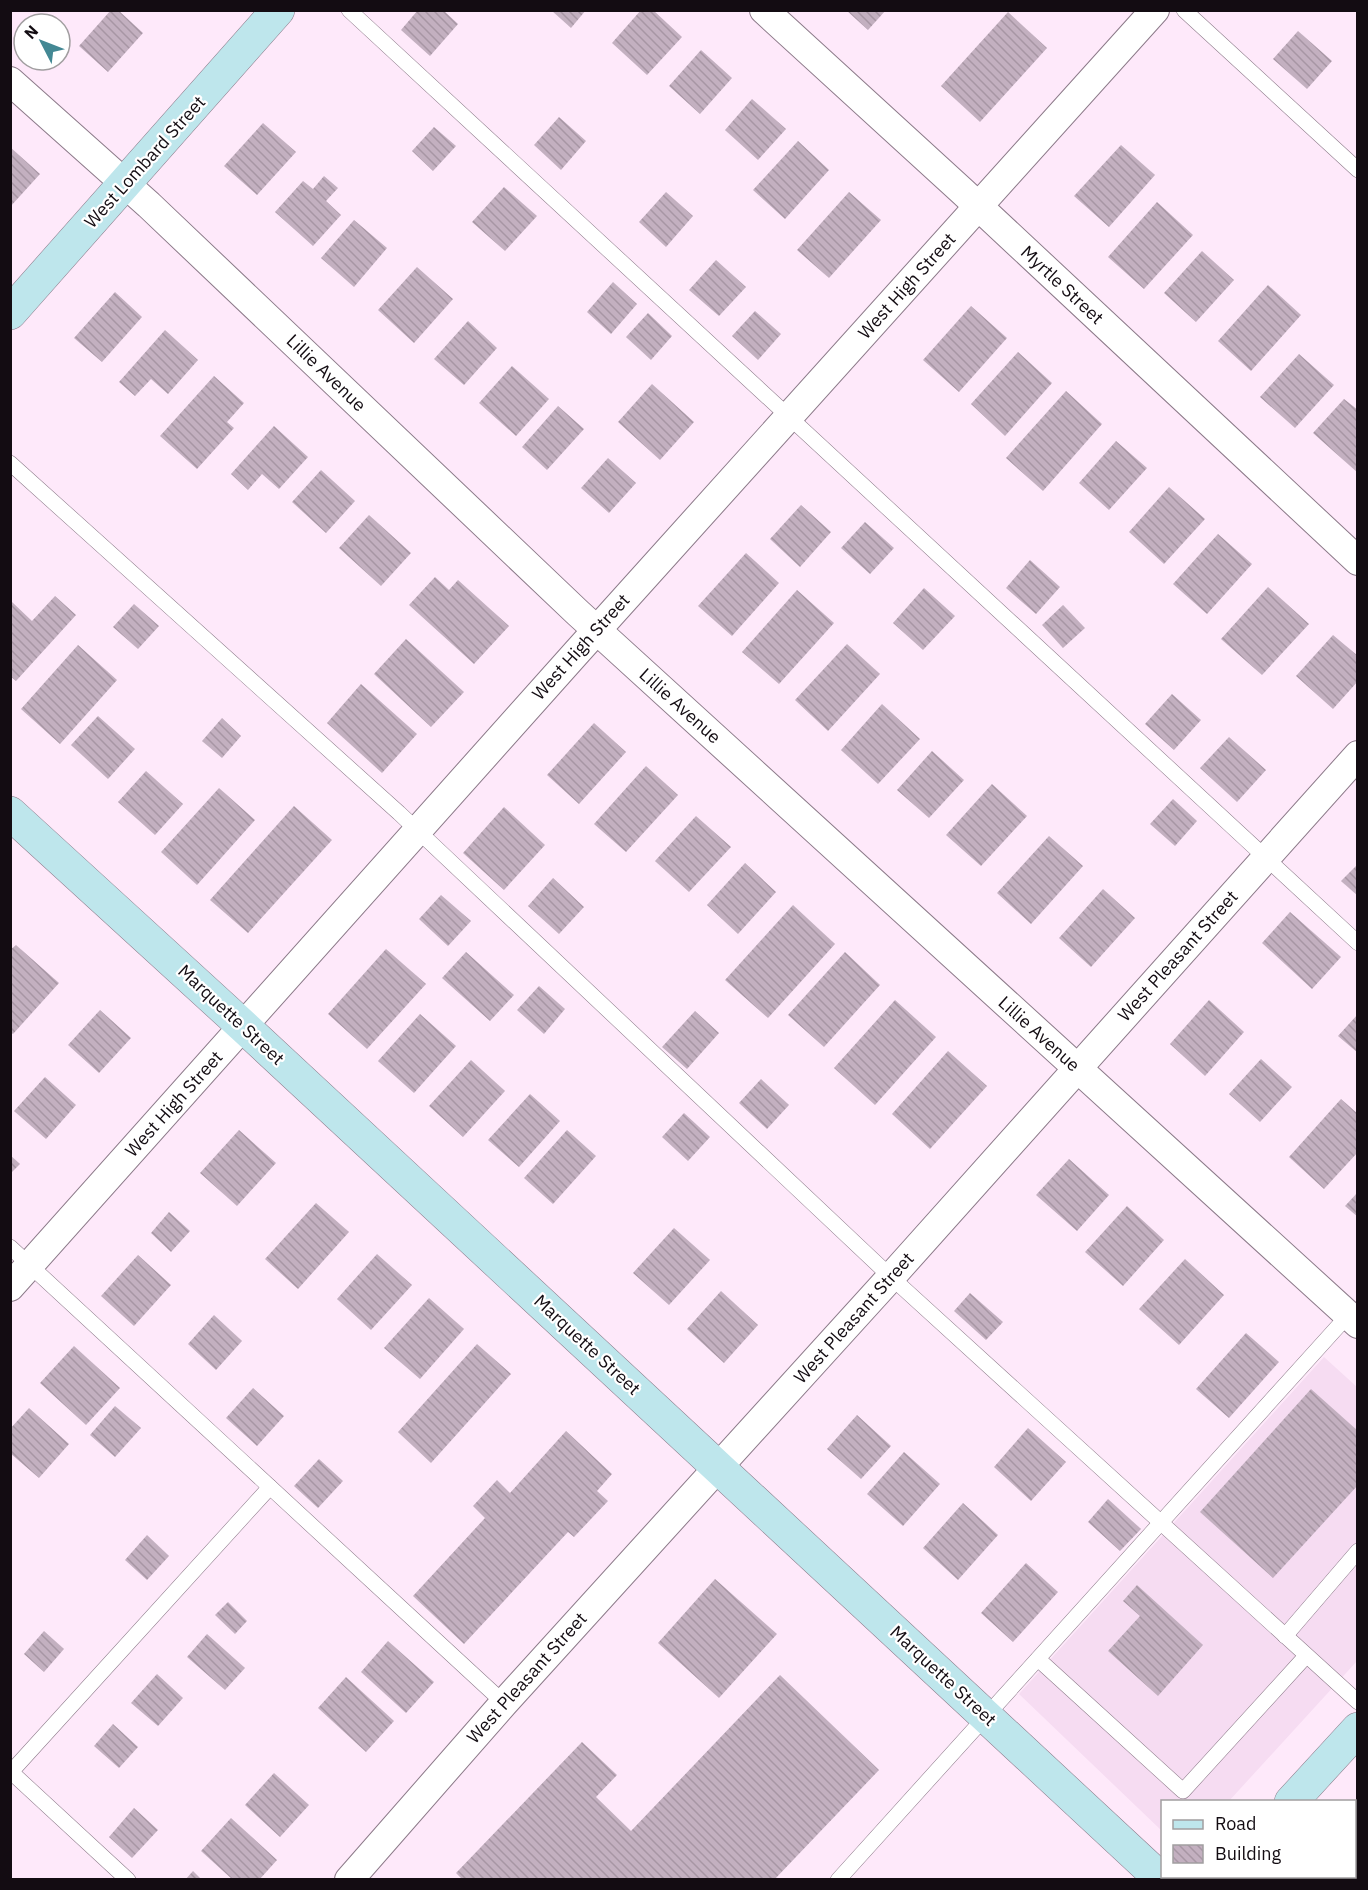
<svg xmlns="http://www.w3.org/2000/svg" width="1368" height="1890" viewBox="0 0 1368 1890" font-family="'IBM Plex Sans',sans-serif">
<style>
.built{fill:#f6dcf2}
.building{fill:url(#building-back-hatch)}
.lines{fill:none;stroke-linecap:round;stroke-linejoin:round}
.lane-casing{stroke:#8c7a89;stroke-width:16}
.street-casing{stroke:#8c7a89;stroke-width:30}
.secondary-casing{stroke:#8c7a89;stroke-width:34}
.lane{stroke:#fff;stroke-width:15}
.street{stroke:#fff;stroke-width:28}
.secondary{stroke:#bee6ec;stroke-width:33}
.labels{text-anchor:middle;stroke-width:4.5;stroke-linejoin:round;paint-order:stroke}
.street-label{font-size:18px;fill:#130c12;stroke:#fff}
</style>
<defs>
<pattern id="building-back-hatch" width="6" height="6" patternUnits="userSpaceOnUse" patternTransform="scale(1.5)"><rect width="6" height="6" fill="#c3b0c0"/><path d="M-1 5l2 2M0 0l6 6M5-1l2 2" fill="none" stroke="#a796a4"/></pattern>
</defs>
<rect width="100%" height="100%" fill="#fee9fa"/>
<!-- built -->
<polygon class="built" points="1324,1357 1357,1387 1357,1661 1229,1801 1162,1802 1162,1831 1019,1694"/>
<!-- building -->
<g class="building">
<polygon points="111,10 118,10 143,33 108,72 79,46"/>
<polygon points="418,10 443,10 458,24 430,56 401,30"/>
<polygon points="551,10 586,10 571,28"/>
<polygon points="641,10 653,10 682,37 647,75 612,43"/>
<polygon points="846,10 886,10 868,30"/>
<polygon points="1008,12 1047,48 980,122 941,86"/>
<polygon points="1298,31 1332,61 1307,89 1273,59"/>
<polygon points="701,50 732,78 700,114 669,86"/>
<polygon points="752,99 786,129 758,160 725,130"/>
<polygon points="559,117 586,141 561,170 534,145"/>
<polygon points="263,123 296,152 257,195 224,166"/>
<polygon points="434,127 456,146 433,171 412,151"/>
<polygon points="798,141 829,170 785,219 753,190"/>
<polygon points="1121,145 1155,175 1109,227 1074,196"/>
<polygon points="10,147 40,174 10,207"/>
<polygon points="324,176 338,188 326,201 341,215 313,246 275,212 303,181 313,189"/>
<polygon points="504,187 537,216 505,251 472,222"/>
<polygon points="666,192 693,216 666,247 639,222"/>
<polygon points="849,192 881,220 829,278 797,250"/>
<polygon points="1157,202 1193,235 1144,289 1108,257"/>
<polygon points="354,220 387,248 354,287 321,258"/>
<polygon points="1202,251 1234,280 1196,322 1164,293"/>
<polygon points="716,260 746,287 719,316 689,290"/>
<polygon points="417,267 453,299 414,343 378,310"/>
<polygon points="613,282 637,304 611,334 587,312"/>
<polygon points="1268,285 1301,315 1251,371 1218,341"/>
<polygon points="115,292 142,317 102,362 74,338"/>
<polygon points="971,306 1007,338 959,392 923,360"/>
<polygon points="755,311 781,334 758,360 732,336"/>
<polygon points="648,313 672,336 651,360 626,337"/>
<polygon points="468,321 497,348 464,385 434,359"/>
<polygon points="165,330 198,360 168,394 151,379 135,396 119,382"/>
<polygon points="1018,352 1052,383 1005,436 971,404"/>
<polygon points="1299,354 1334,385 1295,428 1260,397"/>
<polygon points="512,366 549,399 516,436 479,403"/>
<polygon points="214,376 244,403 227,422 234,428 197,469 160,436"/>
<polygon points="652,384 694,422 660,460 618,422"/>
<polygon points="1066,391 1102,424 1043,491 1006,458"/>
<polygon points="1344,399 1358,410 1358,473 1313,433"/>
<polygon points="558,406 584,429 547,470 522,447"/>
<polygon points="274,426 308,457 279,489 262,474 248,490 231,474"/>
<polygon points="1116,441 1147,468 1109,510 1079,483"/>
<polygon points="608,458 636,483 609,513 581,488"/>
<polygon points="321,470 355,501 326,533 292,502"/>
<polygon points="1169,487 1205,519 1164,564 1129,532"/>
<polygon points="801,505 831,532 800,567 770,539"/>
<polygon points="369,515 411,553 381,586 339,548"/>
<polygon points="865,522 894,548 870,574 841,548"/>
<polygon points="1218,534 1252,564 1207,614 1173,584"/>
<polygon points="746,553 779,583 732,636 698,606"/>
<polygon points="1030,560 1060,587 1036,614 1006,588"/>
<polygon points="435,577 449,590 458,580 509,626 474,664 409,605"/>
<polygon points="1268,587 1309,624 1262,675 1221,639"/>
<polygon points="924,588 955,616 923,650 893,623"/>
<polygon points="797,590 834,623 779,684 742,652"/>
<polygon points="55,596 76,615 16,681 10,676 10,604 12,602 32,621"/>
<polygon points="134,604 159,626 138,649 113,627"/>
<polygon points="1063,605 1085,628 1063,648 1042,625"/>
<polygon points="1333,635 1358,656 1358,681 1333,709 1296,676"/>
<polygon points="406,639 464,692 431,727 374,674"/>
<polygon points="847,644 880,674 828,731 795,700"/>
<polygon points="78,645 117,680 60,744 21,709"/>
<polygon points="361,684 417,734 382,773 327,723"/>
<polygon points="1172,694 1201,720 1174,750 1145,724"/>
<polygon points="882,704 920,739 878,784 841,750"/>
<polygon points="98,716 135,749 108,779 71,745"/>
<polygon points="222,718 241,736 222,758 202,741"/>
<polygon points="594,723 626,752 579,804 547,775"/>
<polygon points="1229,737 1266,770 1237,802 1200,768"/>
<polygon points="932,751 964,780 929,818 897,790"/>
<polygon points="646,766 678,795 626,852 594,824"/>
<polygon points="146,771 183,804 155,835 118,802"/>
<polygon points="992,784 1027,816 981,866 946,835"/>
<polygon points="219,788 255,820 197,885 161,852"/>
<polygon points="1173,799 1197,821 1175,846 1150,824"/>
<polygon points="294,806 332,840 248,933 210,900"/>
<polygon points="504,807 545,845 504,890 463,853"/>
<polygon points="696,816 731,847 689,892 655,861"/>
<polygon points="1049,836 1083,866 1031,924 997,893"/>
<polygon points="745,863 776,892 738,934 707,905"/>
<polygon points="1358,864 1358,896 1341,881"/>
<polygon points="553,878 584,907 559,934 528,906"/>
<polygon points="1103,889 1135,918 1091,967 1059,938"/>
<polygon points="441,895 471,921 448,946 419,919"/>
<polygon points="793,905 835,944 768,1018 725,980"/>
<polygon points="1290,912 1341,957 1312,989 1262,943"/>
<polygon points="16,945 59,983 13,1034 10,1032 10,950"/>
<polygon points="386,949 426,984 367,1049 328,1014"/>
<polygon points="466,952 514,995 490,1021 442,978"/>
<polygon points="845,952 880,985 824,1047 788,1015"/>
<polygon points="539,986 565,1009 544,1034 517,1010"/>
<polygon points="895,1000 936,1037 875,1105 834,1068"/>
<polygon points="1209,1000 1244,1032 1205,1076 1170,1044"/>
<polygon points="100,1010 131,1038 99,1073 68,1045"/>
<polygon points="695,1011 719,1033 687,1069 662,1047"/>
<polygon points="420,1014 456,1046 414,1093 378,1061"/>
<polygon points="1358,1014 1358,1053 1338,1036"/>
<polygon points="948,1051 987,1086 930,1149 892,1114"/>
<polygon points="1261,1059 1292,1087 1260,1122 1229,1094"/>
<polygon points="471,1060 505,1091 463,1137 429,1106"/>
<polygon points="45,1077 76,1105 46,1139 14,1111"/>
<polygon points="761,1079 789,1105 767,1129 739,1103"/>
<polygon points="530,1094 560,1121 519,1167 488,1140"/>
<polygon points="1341,1099 1358,1114 1358,1152 1324,1189 1289,1157"/>
<polygon points="684,1113 710,1137 688,1161 662,1137"/>
<polygon points="239,1130 276,1163 237,1206 200,1173"/>
<polygon points="567,1130 596,1156 553,1204 524,1178"/>
<polygon points="10,1155 20,1164 10,1174"/>
<polygon points="1069,1159 1109,1195 1077,1231 1036,1195"/>
<polygon points="1358,1192 1358,1217 1345,1206"/>
<polygon points="316,1203 349,1232 298,1289 265,1259"/>
<polygon points="1127,1206 1164,1240 1123,1286 1085,1252"/>
<polygon points="169,1212 190,1231 171,1252 151,1233"/>
<polygon points="674,1228 710,1260 669,1305 633,1273"/>
<polygon points="377,1254 412,1285 371,1330 337,1299"/>
<polygon points="138,1255 171,1285 134,1326 101,1296"/>
<polygon points="1185,1259 1224,1295 1179,1345 1139,1309"/>
<polygon points="721,1291 758,1325 724,1363 687,1329"/>
<polygon points="970,1293 1003,1322 986,1340 954,1311"/>
<polygon points="429,1298 464,1329 420,1379 384,1348"/>
<polygon points="214,1315 242,1341 216,1370 188,1344"/>
<polygon points="1246,1333 1279,1362 1229,1418 1196,1389"/>
<polygon points="477,1344 511,1374 431,1463 398,1432"/>
<polygon points="74,1346 120,1388 86,1425 40,1383"/>
<polygon points="253,1388 284,1416 257,1446 226,1418"/>
<polygon points="1311,1389 1358,1431 1358,1485 1273,1578 1200,1512"/>
<polygon points="115,1406 141,1428 115,1457 90,1435"/>
<polygon points="29,1408 69,1444 39,1478 10,1453 10,1429"/>
<polygon points="857,1415 891,1446 861,1479 827,1449"/>
<polygon points="1028,1428 1066,1462 1031,1501 994,1467"/>
<polygon points="566,1431 612,1474 597,1491 608,1501 574,1537 568,1532 464,1644 413,1596 485,1518 473,1506 497,1480 510,1493"/>
<polygon points="904,1452 940,1484 903,1526 867,1494"/>
<polygon points="319,1459 343,1481 318,1508 294,1486"/>
<polygon points="1108,1499 1141,1529 1120,1551 1088,1522"/>
<polygon points="963,1503 998,1535 958,1580 923,1548"/>
<polygon points="147,1535 169,1556 147,1580 125,1560"/>
<polygon points="1026,1563 1058,1592 1013,1642 981,1613"/>
<polygon points="715,1579 777,1634 719,1698 658,1643"/>
<polygon points="1137,1585 1203,1645 1158,1696 1108,1651 1140,1616 1123,1601"/>
<polygon points="228,1602 247,1621 235,1634 215,1615"/>
<polygon points="44,1631 64,1649 44,1672 24,1654"/>
<polygon points="207,1634 245,1668 225,1690 187,1657"/>
<polygon points="388,1641 434,1682 406,1713 361,1672"/>
<polygon points="157,1674 183,1698 158,1726 131,1703"/>
<polygon points="780,1675 879,1770 774,1880 463,1880 456,1873 582,1742 617,1775 596,1797 631,1831"/>
<polygon points="346,1677 394,1721 366,1752 318,1708"/>
<polygon points="113,1724 138,1747 119,1768 94,1746"/>
<polygon points="274,1773 309,1805 280,1837 245,1805"/>
<polygon points="134,1808 158,1830 132,1858 109,1837"/>
<polygon points="231,1818 277,1860 259,1880 233,1880 201,1851"/>
<polygon points="1354,1818 1358,1820 1358,1880 1300,1880 1303,1876 1354,1876"/>
<polygon points="193,1871 202,1880 185,1880"/>
</g>
<g class="lines">
<defs>
<g id="lane">
<polyline points="349,10 1358,943"/>
<polyline points="1184,10 1358,170"/>
<polyline points="10,463 399,813 891,1277 1358,1702"/>
<polyline points="10,1247 504,1703"/>
<polyline points="1285,1636 1358,1551"/>
<polyline points="1038,1659 1183,1791 1306,1656"/>
<polyline points="10,1771 128,1880"/>
<polyline points="11,1772 270,1487"/>
<polyline points="838,1880 1351,1312"/>
</g>
<g id="street">
<polyline points="764,10 962,191 1358,561"/>
<polyline points="10,81 149,205 578,613 1358,1324"/>
<polyline points="10,1287 577,652 1155,10"/>
<polyline points="349,1880 504,1703 891,1277 1358,755"/>
</g>
<g id="secondary">
<polyline points="10,313 278,10"/>
<polyline points="10,813 243,1026 1162,1880"/>
<polyline points="1291,1802 1358,1729"/>
<polyline points="1221,1880 1223,1876"/>
</g>
</defs>
<!-- lane casing -->
<use href="#lane" class="lane-casing"/>
<!-- street casing -->
<use href="#street" class="street-casing"/>
<!-- secondary casing -->
<use href="#secondary" class="secondary-casing"/>
<!-- lane -->
<use href="#lane" class="lane"/>
<!-- street -->
<use href="#street" class="street"/>
<!-- secondary -->
<use href="#secondary" class="secondary"/>
</g>
<g class="labels">
<!-- street labels -->
<g class="street-label">
<text transform="translate(145 162) rotate(-48)" y="6">West Lombard Street</text>
<text transform="translate(1062 285) rotate(43)" y="6">Myrtle Street</text>
<text transform="translate(907 286) rotate(-48)" y="6">West High Street</text>
<text transform="translate(326 373) rotate(44)" y="6">Lillie Avenue</text>
<text transform="translate(581 647) rotate(-48)" y="6">West High Street</text>
<text transform="translate(680 706) rotate(42)" y="6">Lillie Avenue</text>
<text transform="translate(1178 956) rotate(-48)" y="6">West Pleasant Street</text>
<text transform="translate(231 1015) rotate(43)" y="6">Marquette Street</text>
<text transform="translate(1039 1034) rotate(42)" y="6">Lillie Avenue</text>
<text transform="translate(174 1104) rotate(-48)" y="6">West High Street</text>
<text transform="translate(854 1318) rotate(-48)" y="6">West Pleasant Street</text>
<text transform="translate(587 1345) rotate(43)" y="6">Marquette Street</text>
<text transform="translate(943 1676) rotate(43)" y="6">Marquette Street</text>
<text transform="translate(527 1678) rotate(-48)" y="6">West Pleasant Street</text>
</g>
</g>
<!-- border -->
<rect width="1368" height="1890" fill="none" stroke="#130c12" stroke-width="24"/>
<!-- legend -->
<rect x="1161" y="1800" width="195" height="78" fill="#ffffff" stroke="#a19ea0" stroke-width="1.5"/>
<rect x="1173" y="1820" width="30" height="9" fill="#bee6ec" stroke="#a19ea0" stroke-width="1.5"/>
<text x="1215" y="1830" font-size="18" fill="#130c12">Road</text>
<rect x="1173" y="1845" width="30" height="18" fill="url(#building-back-hatch)" stroke="#a19ea0" stroke-width="1.5"/>
<text x="1215" y="1860" font-size="18" fill="#130c12">Building</text>
<!-- north arrow -->
<g transform="translate(42 42) rotate(312)"><circle r="28" fill="#ffffff" stroke="#a19ea0" stroke-width="1.5"/>
<path d="M0-4.5L10 22L0 15L-10 22Z" fill="#438894"/>
<text y="-9" font-size="16" font-weight="bold" text-anchor="middle" fill="#130c12">N</text>
</g>
</svg>
